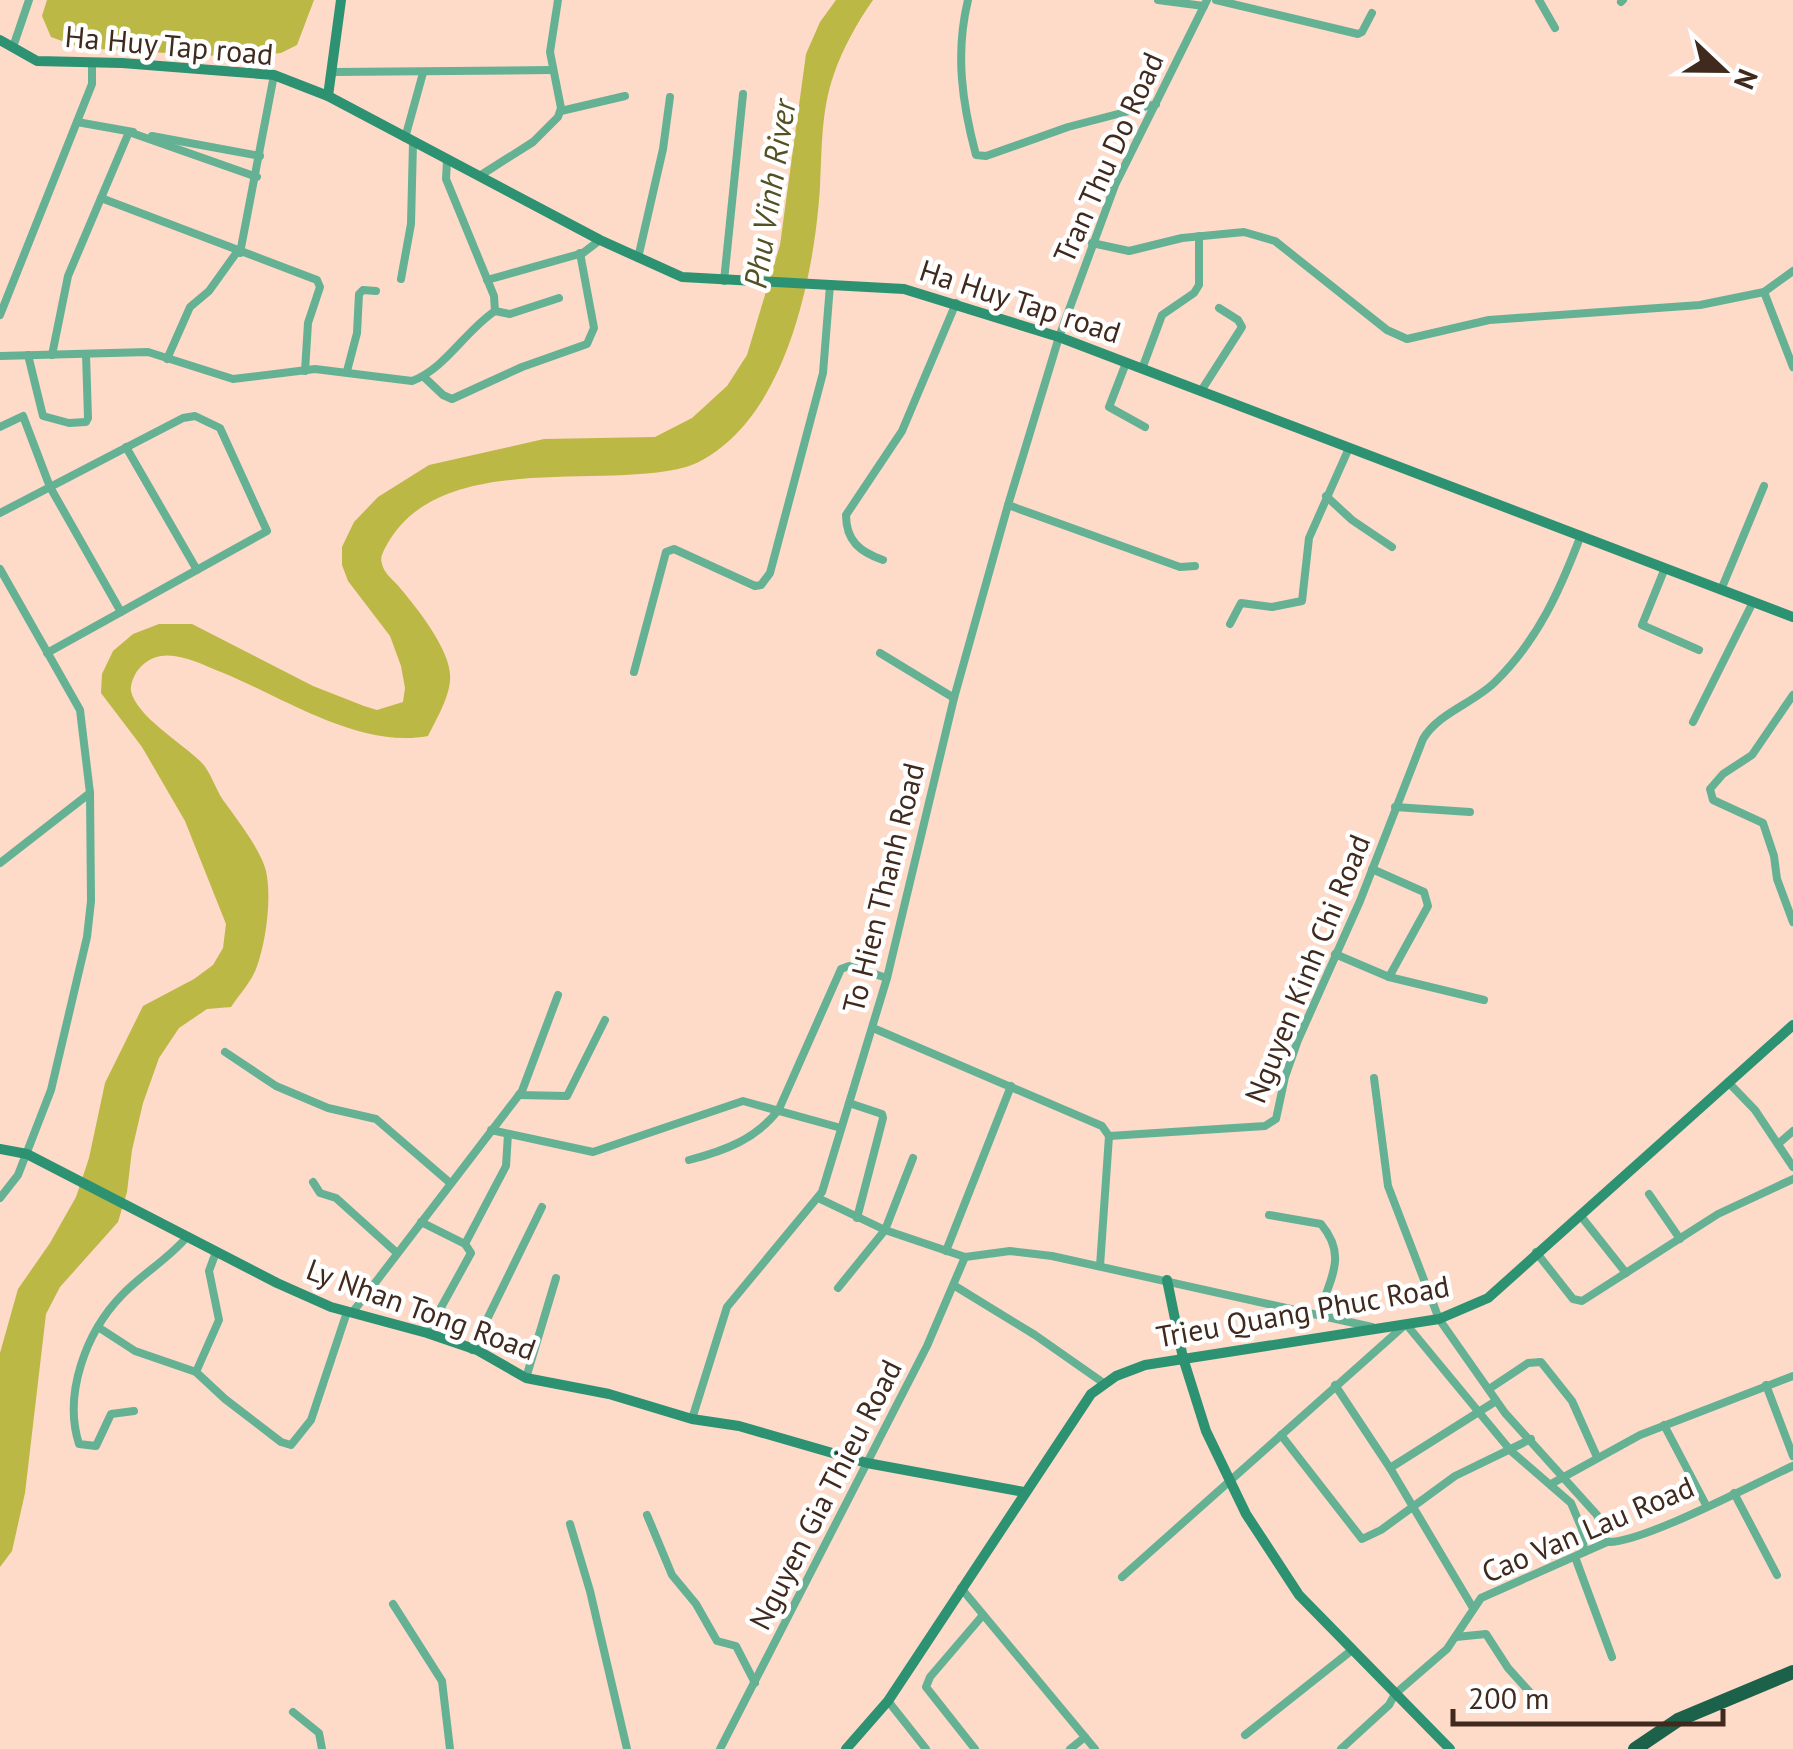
<svg xmlns="http://www.w3.org/2000/svg" width="1793" height="1749" viewBox="0 0 1793 1749" font-family="'PT Sans',sans-serif">
<style>
.water{fill:#bbb845}
.lines{fill:none;stroke-linecap:round;stroke-linejoin:round}
.street{stroke:#65b194;stroke-width:8}
.secondary{stroke:#2c9271;stroke-width:10}
.highway{stroke:#1c614a;stroke-width:14}
.labels{text-anchor:middle;stroke-width:9;stroke-linejoin:round;paint-order:stroke}
.street-label{font-size:30px;fill:#402a1e;stroke:#fff}
.water-label{font-size:32px;font-style:italic;fill:#535123;stroke:#fff}
</style>
<rect width="100%" height="100%" fill="#fedac9"/>
<!-- water -->
<g class="water">
<polygon points="47,0 314,0 297,45 281,53 237,57 81,48 51,37 42,16"/>
<path d="M836,0H873C858,21 842,50 834,74C821,110 822,149 820,187C815,266 792,383 731,439C719,450 701,463 686,467C597,491 435,447 384,550C382,555 380,558 382,564C384,574 395,581 400,588C417,608 453,653 450,680C449,698 436,720 428,736C359,749 283,697 221,672C194,661 160,642 138,670C134,675 130,685 131,691C136,716 183,744 200,761C210,770 215,788 223,800C236,818 261,850 266,871C272,898 266,943 256,969C251,982 239,995 231,1007L207,1009L179,1028L159,1058L143,1103L132,1150L127,1192L118,1222L60,1287L46,1314L25,1493L12,1551L0,1567V1353L18,1289L50,1243L76,1197L89,1158L105,1083L143,1006L194,979L213,965L223,948L226,924L185,821L142,747L101,693L102,674L113,651L133,634L159,624H192L313,686L364,706L377,710L403,702L405,688L401,666L390,636L348,581L342,565V547L354,522L378,497L429,465L544,439L655,437L692,418L727,386L747,355L780,245L806,54L820,22Z"/>
</g>
<g class="lines">
<!-- street -->
<g class="street">
<path d="M968,0C955,53 962,103 976,155L986,156L1068,127L1156,104"/>
<polyline points="1158,0 1204,6"/>
<polyline points="1216,0 1358,34 1362,32 1372,13"/>
<polyline points="1539,0 1555,28"/>
<polyline points="1621,2 1623,0"/>
<polyline points="13,47 29,0"/>
<polyline points="333,72 552,70"/>
<polyline points="561,111 625,96"/>
<polyline points="77,122 133,132"/>
<polyline points="152,136 260,156"/>
<polyline points="405,138 423,73"/>
<polyline points="481,175 533,142 558,117 561,108 550,52 558,0"/>
<polyline points="101,198 317,280 320,287 308,323 305,371"/>
<polyline points="1092,243 1129,251 1182,238 1244,232 1275,241 1387,330 1407,339 1489,320 1700,305 1764,292 1793,271"/>
<polyline points="240,253 274,75"/>
<polyline points="638,258 663,149 670,97"/>
<polyline points="401,279 411,224 413,143"/>
<polyline points="487,280 583,253 600,240"/>
<polyline points="724,281 743,94"/>
<polyline points="1764,292 1793,367"/>
<polyline points="495,311 510,314 559,298"/>
<polyline points="0,315 92,84 92,62"/>
<polyline points="28,355 43,416 69,423 86,422 88,418 86,354"/>
<polyline points="52,355 68,276 129,132 257,177"/>
<path d="M0,356L148,352L233,379L315,369L412,381C445,369 465,331 495,311L494,296L446,179L447,160"/>
<polyline points="167,359 190,307 209,291 237,252"/>
<polyline points="1126,363 1109,407 1145,427"/>
<polyline points="1142,369 1162,315 1194,293 1199,285 1199,236"/>
<polyline points="347,371 357,333 359,294 363,290 376,291"/>
<polyline points="424,377 443,395 452,399 522,367 587,344 594,328 580,253"/>
<polyline points="1201,391 1242,327 1238,320 1219,308"/>
<polyline points="0,427 23,416 50,487 121,612"/>
<polyline points="126,447 197,570"/>
<polyline points="1326,496 1352,520 1392,547"/>
<polyline points="1008,505 1180,567 1195,566"/>
<polyline points="0,513 183,418 195,416 220,428 267,531 47,653"/>
<path d="M883,560C860,552 846,541 846,515L902,431L956,303"/>
<polyline points="1665,568 1642,625 1699,650"/>
<polyline points="0,569 80,710 90,793 91,901 87,937 51,1090 18,1175 0,1198"/>
<polyline points="1721,590 1764,486"/>
<polyline points="1230,624 1241,603 1272,607 1302,601 1309,538 1349,448"/>
<polyline points="880,653 954,698"/>
<polyline points="634,672 666,552 674,549 755,586 761,585 770,573 823,373 830,285"/>
<polyline points="1793,695 1752,755 1723,774 1710,789 1713,800 1763,823 1774,856 1777,879 1793,922"/>
<polyline points="1693,722 1753,602"/>
<polyline points="1395,807 1470,812"/>
<polyline points="0,863 90,793"/>
<polyline points="1335,954 1389,977 1428,906 1424,892 1372,869"/>
<polyline points="1389,977 1484,1000"/>
<polyline points="873,1028 1102,1126 1109,1136"/>
<polyline points="225,1052 276,1086 328,1108 376,1119 449,1182"/>
<polyline points="1374,1078 1388,1186 1439,1319 1505,1413 1597,1515 1607,1542"/>
<polyline points="1728,1082 1755,1110 1793,1167"/>
<polyline points="519,1095 567,1096 605,1020"/>
<polyline points="849,1103 882,1114 883,1118 857,1218"/>
<polyline points="491,1130 593,1152 743,1101 841,1128"/>
<path d="M1109,1136L1265,1126L1276,1119L1285,1077L1298,1040L1360,901L1423,739C1438,713 1474,703 1495,682C1538,640 1560,590 1581,535"/>
<polyline points="1778,1144 1793,1131"/>
<path d="M689,1160C724,1151 757,1139 779,1109L841,969L849,966L887,978"/>
<polyline points="313,1182 320,1193 336,1198 397,1253"/>
<polyline points="1649,1194 1680,1239"/>
<polyline points="818,1198 885,1230 965,1257 1010,1251 1052,1256 1372,1327"/>
<path d="M1269,1215L1321,1224C1348,1256 1330,1278 1319,1314"/>
<polyline points="1580,1215 1626,1273"/>
<polyline points="421,1222 465,1244 471,1253 427,1333"/>
<polyline points="465,1244 506,1166 508,1134"/>
<polyline points="946,1251 1011,1086"/>
<polyline points="1536,1252 1573,1299 1582,1301 1718,1214 1793,1179"/>
<polyline points="1100,1266 1109,1136"/>
<polyline points="955,1286 1035,1335 1105,1384"/>
<polyline points="838,1288 885,1230 913,1158"/>
<polyline points="352,1313 522,1091 558,995"/>
<polyline points="98,1327 135,1351 196,1372 225,1399 281,1442 291,1445 311,1420 347,1312"/>
<polyline points="472,1350 542,1207"/>
<polyline points="196,1372 219,1320 209,1271 216,1252"/>
<polyline points="526,1378 556,1278"/>
<polyline points="1335,1385 1390,1468 1473,1608"/>
<polyline points="1766,1385 1793,1456"/>
<polyline points="1489,1389 1528,1363 1541,1362 1572,1401 1597,1457"/>
<path d="M134,1411L111,1414L96,1446L79,1444C63,1394 86,1332 122,1295C142,1274 167,1260 186,1238"/>
<polyline points="692,1419 727,1307 822,1192 887,978 954,698 1008,505 1059,337 1115,185 1207,0"/>
<polyline points="1664,1425 1706,1505"/>
<polyline points="1281,1435 1362,1539 1381,1530 1455,1476 1531,1439"/>
<polyline points="1390,1468 1496,1401"/>
<polyline points="1551,1484 1640,1435 1793,1376"/>
<polyline points="1734,1493 1777,1575"/>
<polyline points="647,1515 672,1575 696,1604 717,1641 736,1646 755,1683"/>
<polyline points="570,1524 590,1591 627,1749"/>
<polyline points="1575,1557 1612,1657"/>
<polyline points="1122,1577 1406,1324 1511,1451 1571,1503 1582,1529 1584,1552"/>
<polyline points="961,1588 1095,1749"/>
<polyline points="393,1604 442,1681 450,1749"/>
<polyline points="1456,1637 1486,1634 1508,1668 1536,1699"/>
<polyline points="888,1701 926,1749"/>
<polyline points="293,1712 319,1733 322,1749"/>
<polyline points="1245,1735 1352,1650"/>
<polyline points="720,1749 927,1346 965,1257"/>
<polyline points="975,1749 926,1687 930,1677 983,1615"/>
<polyline points="1070,1749 1085,1737"/>
<path d="M1341,1749L1389,1705L1395,1694L1447,1649L1481,1598L1607,1542C1641,1544 1755,1483 1793,1466"/>
</g>
<!-- secondary -->
<g class="secondary">
<polyline points="0,40 37,61 122,63 274,75 328,96 600,240 682,277 904,289 1059,337 1793,617"/>
<polyline points="328,96 341,0"/>
<polyline points="0,1149 27,1154 277,1283 331,1307 427,1333 477,1350 526,1378 609,1394 692,1419 739,1426 867,1463 1024,1492"/>
<polyline points="1167,1280 1183,1358 1206,1431 1246,1514 1299,1595 1450,1749"/>
<polyline points="846,1749 888,1701 1091,1394 1116,1376 1145,1365 1439,1319 1488,1298 1793,1025"/>
</g>
<!-- highway -->
<polyline class="highway" points="1635,1749 1678,1720 1793,1672"/>
</g>
<g class="labels">
<!-- street labels -->
<g class="street-label">
<text transform="translate(169 46) rotate(5)" y="10">Ha Huy Tap road</text>
<text transform="translate(1109 158) rotate(-66)" y="10">Tran Thu Do Road</text>
<text transform="translate(1020 302) rotate(18)" y="10">Ha Huy Tap road</text>
<text transform="translate(884 888) rotate(-76)" y="10">To Hien Thanh Road</text>
<text transform="translate(1308 969) rotate(-68)" y="10">Nguyen Kinh Chi Road</text>
<text transform="translate(421 1310) rotate(20)" y="10">Ly Nhan Tong Road</text>
<text transform="translate(1303 1312) rotate(-10)" y="10">Trieu Quang Phuc Road</text>
<text transform="translate(826 1495) rotate(-63)" y="10">Nguyen Gia Thieu Road</text>
<text transform="translate(1588 1530) rotate(-23)" y="10">Cao Van Lau Road</text>
</g>
<!-- water labels -->
<g class="water-label">
<text transform="translate(770 194) rotate(-81)" y="11">Phu Vinh River</text>
</g>
</g>
<!-- north arrow -->
<g transform="translate(1723 70) rotate(112)" stroke="#ffffff" stroke-width="8" paint-order="stroke">
<path d="M0-8L18 38L0 25L-18 38Z" fill="#402a1e"/>
<text y="-15" font-size="28" font-weight="bold" text-anchor="middle" fill="#402a1e">N</text>
</g>
<!-- scale -->
<path d="M1453 1709v15h270v-15" fill="none" stroke="#402a1e" stroke-width="5"/>
<text x="1468" y="1709" font-size="30" fill="#402a1e" stroke="#ffffff" stroke-width="8" paint-order="stroke">200 m</text>
</svg>
